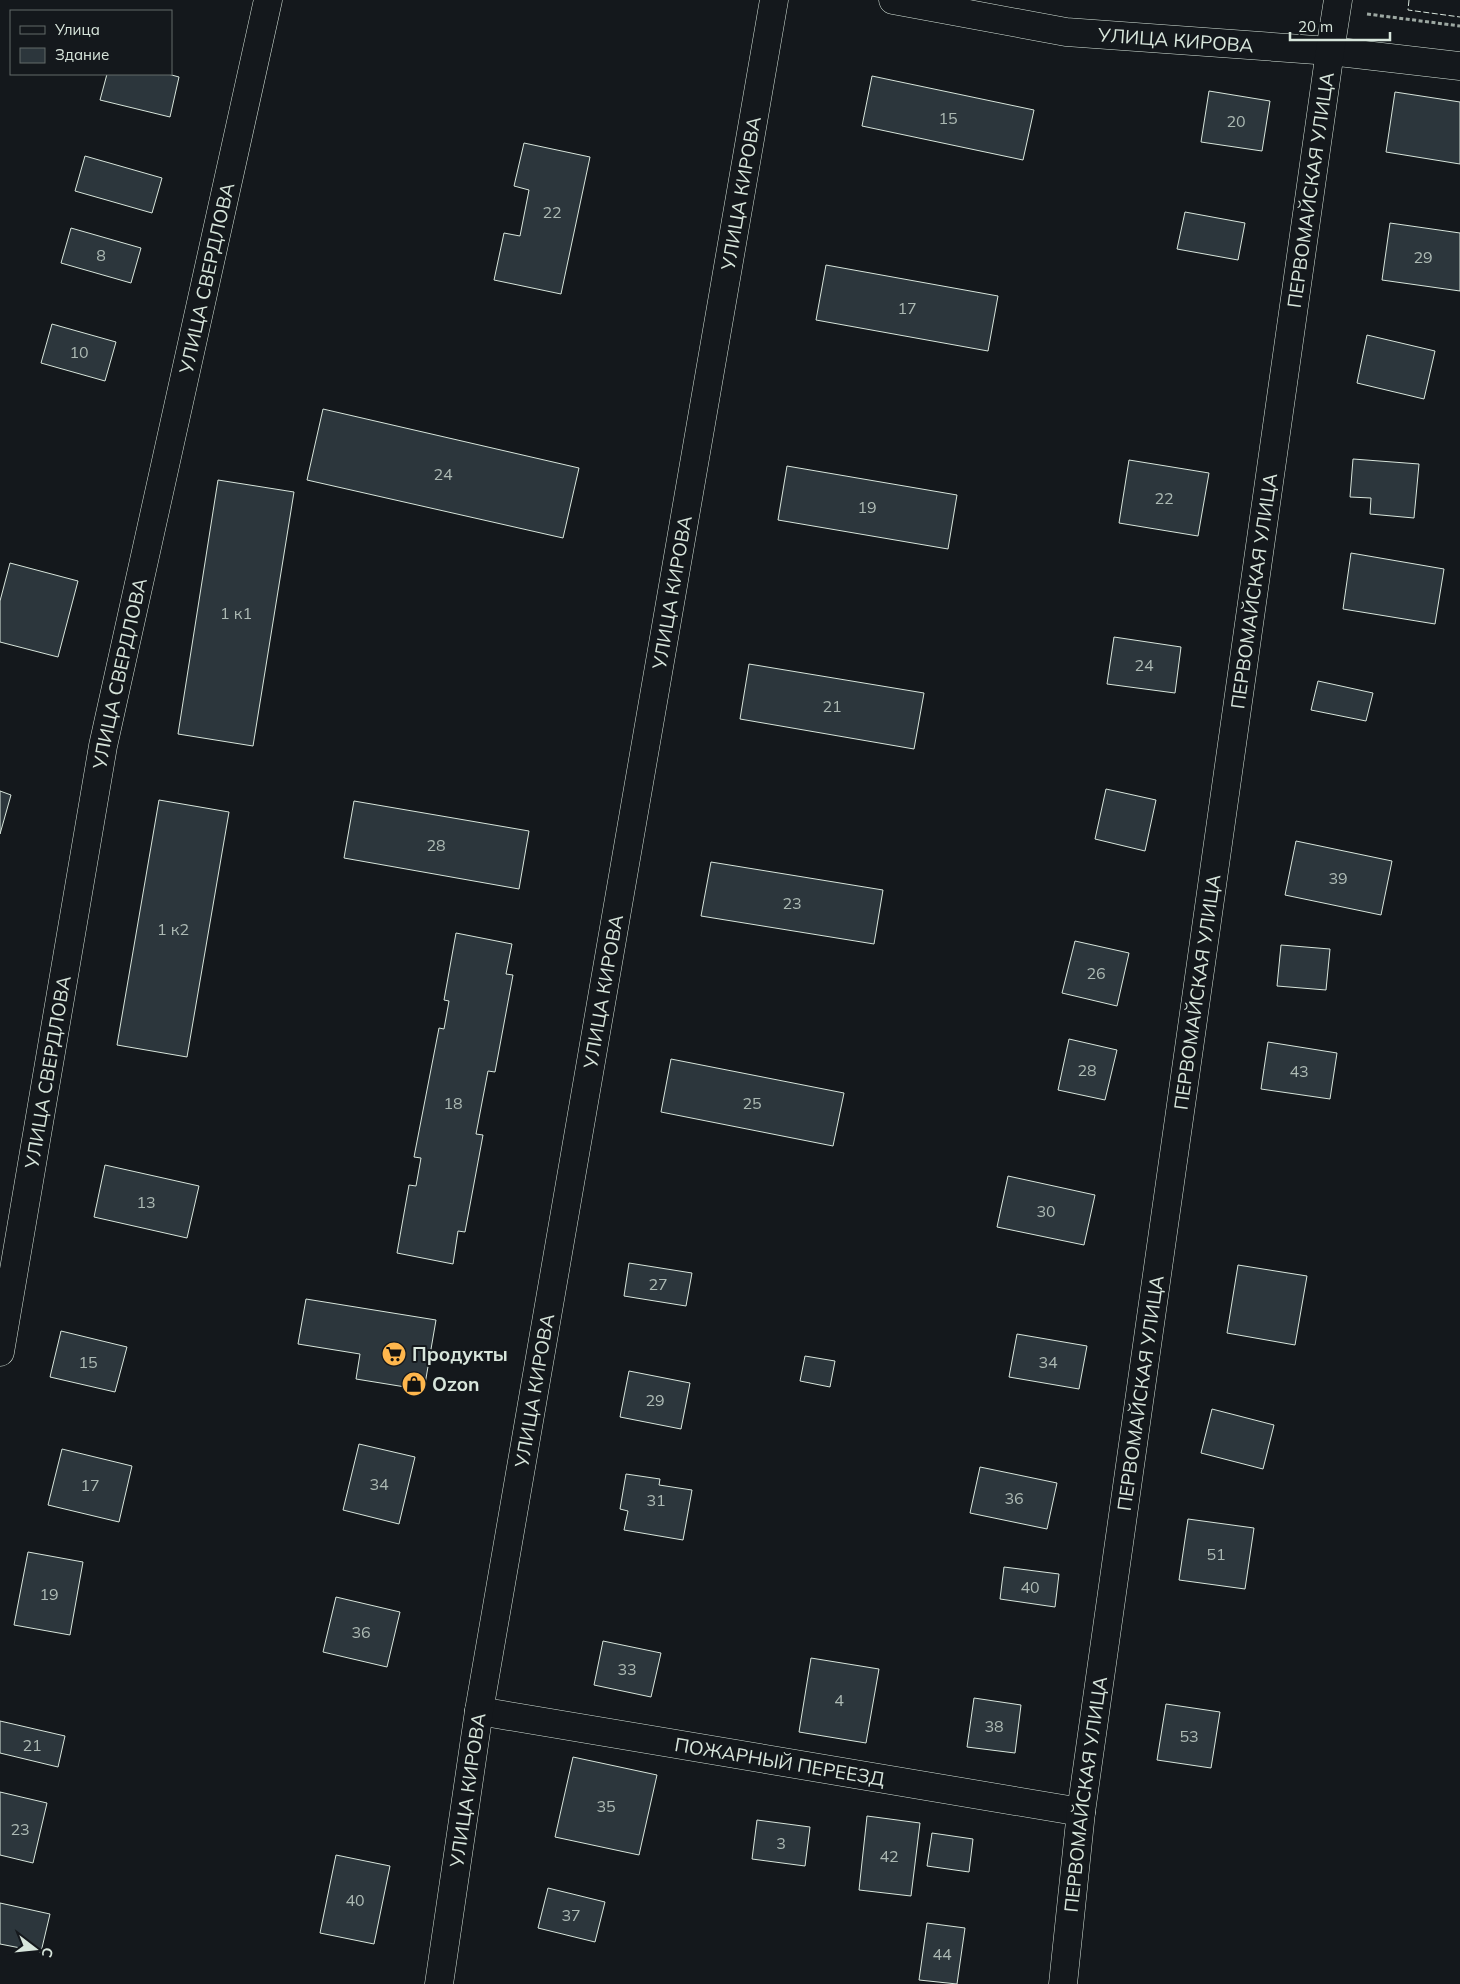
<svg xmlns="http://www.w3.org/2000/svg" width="1460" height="1984" viewBox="0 0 1460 1984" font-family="Mulish,sans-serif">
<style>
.building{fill:#2c363c;stroke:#d8e6dc}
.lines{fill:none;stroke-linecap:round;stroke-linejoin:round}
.street-casing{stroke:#d8e6dc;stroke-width:29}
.path{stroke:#9da8a2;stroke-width:3;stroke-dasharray:4 2.5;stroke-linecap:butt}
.street{stroke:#14181c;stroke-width:28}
.fence{stroke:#d8e6dc;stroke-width:1;stroke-dasharray:6 2.5;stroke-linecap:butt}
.labels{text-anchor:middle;stroke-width:4;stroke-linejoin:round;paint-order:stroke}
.number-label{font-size:16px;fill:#adbab4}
.street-label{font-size:19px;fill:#d8e6dc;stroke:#14181c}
.poi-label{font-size:19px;font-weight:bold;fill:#d8e6dc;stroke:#14181c;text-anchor:start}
</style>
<rect width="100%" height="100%" fill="#14181c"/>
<!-- building -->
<g class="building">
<polygon points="107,74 168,74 179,77 170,117 100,100"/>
<polygon points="872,76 1034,110 1023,160 862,126"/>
<polygon points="1209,91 1270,101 1262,151 1201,142"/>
<polygon points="1395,92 1460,102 1460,164 1386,152"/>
<polygon points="524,143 590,157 561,294 494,280 504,233 520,236 529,190 514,186"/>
<polygon points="85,156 162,178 152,213 75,191"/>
<polygon points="1185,212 1245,223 1238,260 1177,249"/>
<polygon points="1390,223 1460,233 1460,291 1382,280"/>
<polygon points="71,228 141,248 131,283 61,263"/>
<polygon points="826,265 998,296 988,351 816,320"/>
<polygon points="52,324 116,342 105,381 41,363"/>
<polygon points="1367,335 1435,351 1424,399 1357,383"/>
<polygon points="323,409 579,468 563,538 307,480"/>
<polygon points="1353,459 1419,464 1414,518 1370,514 1371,498 1350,497"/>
<polygon points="1129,460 1209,473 1198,536 1119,523"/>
<polygon points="787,466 957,495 948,549 778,520"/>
<polygon points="218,480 294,492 253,746 178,734"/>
<polygon points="1351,553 1444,569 1435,624 1343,609"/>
<polygon points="10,563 78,581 58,657 0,642 0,601"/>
<polygon points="1114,637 1181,647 1175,693 1107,684"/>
<polygon points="749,664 924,693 914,749 740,719"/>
<polygon points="1318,681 1373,693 1366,721 1311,710"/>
<polygon points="1106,789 1156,800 1145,851 1095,839"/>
<polygon points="0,791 11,795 0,834"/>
<polygon points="159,800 229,812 187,1057 117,1045"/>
<polygon points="354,801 529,831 519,889 344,858"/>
<polygon points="1296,841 1392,861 1381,915 1285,895"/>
<polygon points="711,862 883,890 874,944 701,916"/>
<polygon points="456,933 512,944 506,974 513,975 495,1072 488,1071 476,1134 483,1135 465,1232 458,1231 453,1264 397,1253 409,1185 416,1186 421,1158 414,1157 439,1028 444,1029 449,1001 444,1000"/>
<polygon points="1075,941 1129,953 1117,1006 1062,993"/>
<polygon points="1281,945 1330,949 1326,990 1277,986"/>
<polygon points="1069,1039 1117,1050 1105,1100 1058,1090"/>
<polygon points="1268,1042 1337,1053 1330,1099 1261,1089"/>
<polygon points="671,1059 844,1093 833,1146 661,1112"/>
<polygon points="105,1165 199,1186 187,1238 94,1217"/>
<polygon points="1008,1176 1095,1195 1084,1245 997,1227"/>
<polygon points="629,1263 692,1273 686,1306 624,1296"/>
<polygon points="1238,1265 1307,1276 1295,1345 1227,1333"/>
<polygon points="306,1299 436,1320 424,1390 356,1379 360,1354 298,1344"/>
<polygon points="61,1331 127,1347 115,1392 50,1377"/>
<polygon points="1017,1334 1087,1346 1079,1389 1009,1377"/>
<polygon points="805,1356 835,1361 830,1387 800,1381"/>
<polygon points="629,1371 690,1383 681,1429 620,1417"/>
<polygon points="1212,1409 1274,1425 1263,1469 1201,1453"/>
<polygon points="359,1444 415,1457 399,1524 343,1510"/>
<polygon points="62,1449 132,1466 119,1522 48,1505"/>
<polygon points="980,1467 1057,1483 1047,1529 970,1513"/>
<polygon points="626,1474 660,1479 659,1485 692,1490 683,1540 624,1530 628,1511 620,1509"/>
<polygon points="1188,1519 1254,1528 1245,1589 1179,1580"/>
<polygon points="28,1552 83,1562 70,1635 14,1625"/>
<polygon points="1004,1567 1059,1574 1055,1607 1000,1599"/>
<polygon points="336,1597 400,1612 387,1667 323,1652"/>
<polygon points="603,1641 661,1653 651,1697 594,1685"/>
<polygon points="811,1658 879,1669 866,1743 799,1732"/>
<polygon points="974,1698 1021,1705 1015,1753 967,1747"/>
<polygon points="1166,1704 1220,1712 1211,1768 1157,1760"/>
<polygon points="0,1721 65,1736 58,1767 0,1753"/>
<polygon points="573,1757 657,1775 639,1855 555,1837"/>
<polygon points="0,1792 47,1803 33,1863 0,1855"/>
<polygon points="867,1816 920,1823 911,1896 859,1890"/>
<polygon points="757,1820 810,1827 805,1866 752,1859"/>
<polygon points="932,1833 973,1839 969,1872 927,1866"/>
<polygon points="336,1855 390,1866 374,1944 320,1933"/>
<polygon points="548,1888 605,1902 595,1942 538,1928"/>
<polygon points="0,1903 50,1914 41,1952 0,1944"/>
<polygon points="927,1923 965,1928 957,1984 919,1980"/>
</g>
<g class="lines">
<defs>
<g id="street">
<path id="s1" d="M893,0L1066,32L1330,51L1460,66"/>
<path id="s2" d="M0,1352L103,746L268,0"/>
<path id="s3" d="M479,1711L1081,1812"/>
<path id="s4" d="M439,1984L479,1711L774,0"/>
<path id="s5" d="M1063,1984L1081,1812L1330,51L1338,0"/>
</g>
</defs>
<!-- street casing -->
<use href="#street" class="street-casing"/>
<!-- path -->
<polyline class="path" points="1367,14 1460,26"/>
<!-- street -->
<use href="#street" class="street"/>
<!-- fence -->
<polyline class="fence" points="1409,0 1408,10 1460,17"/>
</g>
<!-- icons -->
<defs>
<symbol id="supermarket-disc" viewBox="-11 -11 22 22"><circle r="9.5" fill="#ffb74d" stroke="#14181c"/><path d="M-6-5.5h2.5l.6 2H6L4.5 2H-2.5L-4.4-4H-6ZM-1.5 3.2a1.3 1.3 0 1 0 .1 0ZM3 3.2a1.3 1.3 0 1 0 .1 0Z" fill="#111"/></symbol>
<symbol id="shop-disc" viewBox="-11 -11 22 22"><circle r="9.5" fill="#ffb74d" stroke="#14181c"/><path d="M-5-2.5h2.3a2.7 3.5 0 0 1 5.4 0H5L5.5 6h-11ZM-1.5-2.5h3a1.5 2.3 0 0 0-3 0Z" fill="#111"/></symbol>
</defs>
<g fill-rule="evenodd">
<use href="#supermarket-disc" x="380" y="1340" width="28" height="28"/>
<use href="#shop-disc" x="400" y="1370" width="28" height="28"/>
</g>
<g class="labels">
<!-- number labels -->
<g class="number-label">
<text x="948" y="124">15</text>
<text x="1236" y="127">20</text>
<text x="552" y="218">22</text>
<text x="101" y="261">8</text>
<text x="1423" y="263">29</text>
<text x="907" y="314">17</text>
<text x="79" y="358">10</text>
<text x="443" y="480">24</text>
<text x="1164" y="504">22</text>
<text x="867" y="513">19</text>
<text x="236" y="619">1 к1</text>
<text x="1144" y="671">24</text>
<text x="832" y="712">21</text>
<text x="436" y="851">28</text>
<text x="1338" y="884">39</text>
<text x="792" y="909">23</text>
<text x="173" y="935">1 к2</text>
<text x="1096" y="979">26</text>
<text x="1087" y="1076">28</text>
<text x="1299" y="1077">43</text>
<text x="453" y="1109">18</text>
<text x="752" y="1109">25</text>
<text x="146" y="1208">13</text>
<text x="1046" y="1217">30</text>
<text x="658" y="1290">27</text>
<text x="88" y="1368">15</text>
<text x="1048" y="1368">34</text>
<text x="655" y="1406">29</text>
<text x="379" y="1490">34</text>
<text x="90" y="1491">17</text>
<text x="1014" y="1504">36</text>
<text x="656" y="1506">31</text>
<text x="1216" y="1560">51</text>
<text x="1030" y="1593">40</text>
<text x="49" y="1600">19</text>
<text x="361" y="1638">36</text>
<text x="627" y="1675">33</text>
<text x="839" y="1706">4</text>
<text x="994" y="1732">38</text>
<text x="1189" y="1742">53</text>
<text x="32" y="1751">21</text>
<text x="606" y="1812">35</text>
<text x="20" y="1835">23</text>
<text x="781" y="1849">3</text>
<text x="889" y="1862">42</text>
<text x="355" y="1906">40</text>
<text x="571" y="1921">37</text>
<text x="942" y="1960">44</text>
</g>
<!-- street labels -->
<g class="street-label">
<text dy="7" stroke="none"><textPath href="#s1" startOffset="286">УЛИЦА КИРОВА</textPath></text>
<text dy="7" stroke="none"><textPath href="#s5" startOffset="1811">ПЕРВОМАЙСКАЯ УЛИЦА</textPath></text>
<text dy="7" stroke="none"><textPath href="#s4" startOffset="1816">УЛИЦА КИРОВА</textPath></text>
<text dy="7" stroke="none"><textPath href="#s2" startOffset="1094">УЛИЦА СВЕРДЛОВА</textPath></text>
<text dy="7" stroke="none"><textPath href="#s5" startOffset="1406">ПЕРВОМАЙСКАЯ УЛИЦА</textPath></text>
<text dy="7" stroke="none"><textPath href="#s4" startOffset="1411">УЛИЦА КИРОВА</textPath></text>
<text dy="7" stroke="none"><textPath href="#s2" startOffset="689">УЛИЦА СВЕРДЛОВА</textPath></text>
<text dy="7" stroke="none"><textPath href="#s4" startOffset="1006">УЛИЦА КИРОВА</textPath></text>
<text dy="7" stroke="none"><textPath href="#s5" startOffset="1001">ПЕРВОМАЙСКАЯ УЛИЦА</textPath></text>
<text dy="7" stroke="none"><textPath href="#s2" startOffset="284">УЛИЦА СВЕРДЛОВА</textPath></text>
<text dy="7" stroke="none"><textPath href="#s4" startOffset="601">УЛИЦА КИРОВА</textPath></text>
<text dy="7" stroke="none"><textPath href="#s5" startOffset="596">ПЕРВОМАЙСКАЯ УЛИЦА</textPath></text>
<text dy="7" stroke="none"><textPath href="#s3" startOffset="305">ПОЖАРНЫЙ ПЕРЕЕЗД</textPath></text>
<text dy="7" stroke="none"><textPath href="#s4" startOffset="196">УЛИЦА КИРОВА</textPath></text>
<text dy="7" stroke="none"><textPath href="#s5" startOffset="191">ПЕРВОМАЙСКАЯ УЛИЦА</textPath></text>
</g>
<!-- poi labels -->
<g class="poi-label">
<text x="412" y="1361">Продукты</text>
<text x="432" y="1391">Ozon</text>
</g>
</g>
<!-- legend -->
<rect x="10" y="10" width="162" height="65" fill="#14181c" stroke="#626a69"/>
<rect x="20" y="26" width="25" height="8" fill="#14181c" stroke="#626a69"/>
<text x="55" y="35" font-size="15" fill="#d8e6dc">Улица</text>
<rect x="20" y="48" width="25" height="15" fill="#2c363c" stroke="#626a69"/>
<text x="55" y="60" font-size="15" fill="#d8e6dc">Здание</text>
<!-- north arrow -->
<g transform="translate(35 1949) rotate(106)" stroke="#14181c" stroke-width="4" paint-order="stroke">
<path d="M0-4L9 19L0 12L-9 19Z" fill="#d8e6dc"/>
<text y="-8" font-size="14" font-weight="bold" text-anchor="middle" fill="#d8e6dc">С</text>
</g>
<!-- scale -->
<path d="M1290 32v8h100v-8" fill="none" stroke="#d8e6dc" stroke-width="2.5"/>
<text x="1298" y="32" font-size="15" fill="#d8e6dc" stroke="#14181c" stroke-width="4" paint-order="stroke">20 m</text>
</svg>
